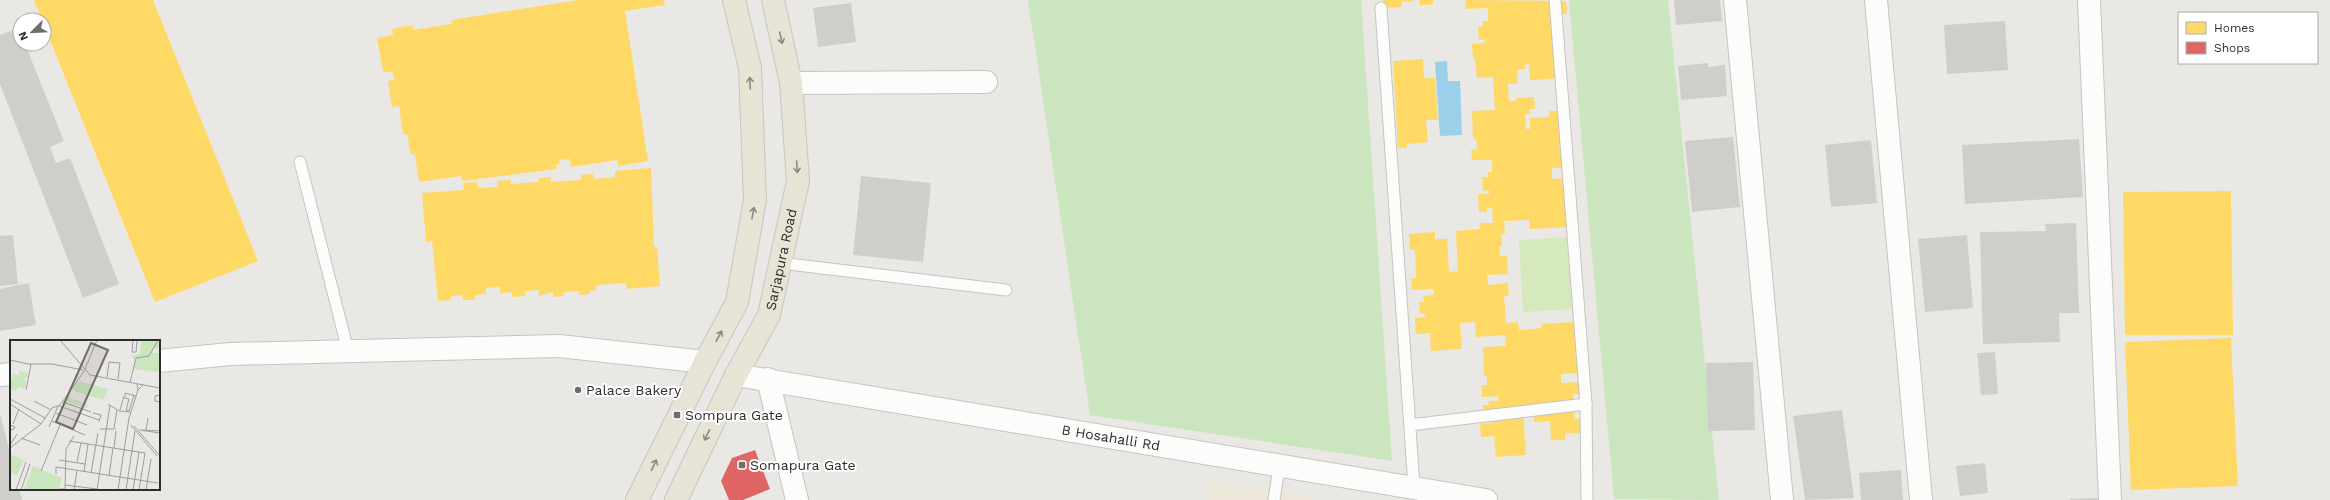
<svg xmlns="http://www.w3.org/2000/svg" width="2330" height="500" viewBox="0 0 2330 500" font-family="'Work Sans',sans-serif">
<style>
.education{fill:#ece7d9}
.green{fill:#cbe5be}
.pitch{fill:#d5e9bc}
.water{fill:#9ad0ea}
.homes{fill:#ffd966}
.shops{fill:#e06666}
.building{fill:#cfceca}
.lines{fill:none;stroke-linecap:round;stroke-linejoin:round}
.service-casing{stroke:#c4c4c4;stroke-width:13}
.minor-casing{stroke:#c4c4c4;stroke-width:24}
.tertiary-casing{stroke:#c4c4c4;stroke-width:24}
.primary-casing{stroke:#c6c5c3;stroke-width:24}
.service{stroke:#fcfcfb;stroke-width:11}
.minor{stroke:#fcfcfb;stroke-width:22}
.tertiary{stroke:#fcfcfb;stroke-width:22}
.primary{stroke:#e7e4d6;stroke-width:22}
.oneway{stroke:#8a8882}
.poi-dot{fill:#6f6e6d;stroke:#fff;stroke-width:1.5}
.labels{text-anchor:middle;stroke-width:4;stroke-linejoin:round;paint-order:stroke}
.street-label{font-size:14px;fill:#2d2d2d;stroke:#fff}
.poi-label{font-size:14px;fill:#2d2d2d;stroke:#fff;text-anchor:start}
.inset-road{fill:none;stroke:#9e9d9b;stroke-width:1}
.view{fill:#6f6e6d;fill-opacity:0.15;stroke:#6f6e6d;stroke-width:2}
.inset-edge{fill:none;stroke:#2d2d2d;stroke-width:2}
</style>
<rect width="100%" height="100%" fill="#eae8e4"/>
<!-- education -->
<polygon class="education" points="1208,482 1275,489 1311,498 1311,500 1210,500"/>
<!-- green -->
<g class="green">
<polygon points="1028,0 1361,0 1392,461 1090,415"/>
<polygon points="1569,0 1668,0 1719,500 1614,499"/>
</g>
<!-- pitch -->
<polygon class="pitch" points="1567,237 1572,309 1523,312 1519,240"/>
<!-- water -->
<polygon class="water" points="1447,61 1448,81 1460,81 1462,135 1440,136 1435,62"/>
<!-- homes -->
<g class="homes">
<polygon points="34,0 153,0 258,261 155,302 44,25 44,20 42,20"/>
<polygon points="578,0 664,0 665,5 625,11 648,161 618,166 617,160 571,167 570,159 559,160 560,164 556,165 557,169 462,181 461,176 419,182 415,154 411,155 407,134 403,134 399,106 392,107 388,81 395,80 393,73 383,71 377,38 393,35 392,29 413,25 413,30 452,24 451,20"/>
<polygon points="1383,0 1414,0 1414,1 1401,2 1402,7 1383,8"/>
<polygon points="1419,0 1433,0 1433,5 1420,5"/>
<polygon points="1465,0 1566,1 1567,14 1559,14 1565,78 1530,80 1529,64 1524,65 1525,69 1517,70 1518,84 1508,84 1509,101 1516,101 1516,98 1534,97 1535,109 1530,109 1530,114 1525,114 1526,129 1530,129 1530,118 1549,117 1549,111 1562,111 1568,167 1552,168 1552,179 1567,178 1570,227 1530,229 1529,220 1504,221 1505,234 1501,234 1502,247 1499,246 1500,256 1507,256 1508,274 1487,275 1488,285 1508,283 1509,296 1504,296 1506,323 1518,322 1519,330 1542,328 1542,324 1574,322 1579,373 1561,374 1561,383 1583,382 1583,394 1573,394 1575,419 1582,418 1583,433 1565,433 1565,440 1551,440 1550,421 1534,422 1534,411 1523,411 1526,455 1496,457 1494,436 1481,437 1480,424 1491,423 1491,418 1484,419 1483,405 1489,405 1488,401 1498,401 1498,396 1482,397 1482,385 1487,385 1487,376 1484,376 1483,347 1506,346 1505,335 1476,337 1475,322 1460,323 1462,349 1431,351 1430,333 1416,334 1415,318 1425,317 1425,314 1420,313 1419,302 1424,302 1423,296 1434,295 1434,289 1412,290 1411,278 1416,278 1415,250 1410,250 1409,234 1435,232 1435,239 1447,239 1449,272 1458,271 1456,231 1480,229 1479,223 1493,223 1492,208 1487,208 1487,212 1479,212 1478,194 1489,194 1489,190 1483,191 1482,177 1488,177 1488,172 1492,172 1492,160 1472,160 1471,150 1477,149 1476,139 1473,139 1472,111 1495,110 1493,77 1477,78 1475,59 1473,59 1472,44 1485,43 1484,39 1479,40 1478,27 1483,26 1483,21 1488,21 1488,8 1466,9"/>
<polygon points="1423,59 1424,78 1435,78 1438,120 1426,120 1428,142 1407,144 1407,148 1398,148 1393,61"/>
<polygon points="651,168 654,247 657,247 660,286 627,289 626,283 596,285 596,290 590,291 590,294 579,295 579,291 563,292 564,296 553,297 553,292 539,296 539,290 525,291 525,296 512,297 512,292 500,293 500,287 486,288 486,294 475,295 475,300 463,300 462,295 451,296 451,300 438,301 432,241 426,242 422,193 464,190 463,183 477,182 477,188 498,187 497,181 511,180 511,184 539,182 538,178 551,177 551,182 581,180 581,175 593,174 594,179 615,177 615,171"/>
<polygon points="2231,191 2233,335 2125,335 2123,192"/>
<polygon points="2231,338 2238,486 2131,490 2125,342"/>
</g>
<!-- shops -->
<polygon class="shops" points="755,450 770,489 743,500 729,500 721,481 732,458"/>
<!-- building -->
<g class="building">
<polygon points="1674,0 1720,0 1722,21 1676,25"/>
<polygon points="851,3 856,42 818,47 813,8"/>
<polygon points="2005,21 2008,70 1947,74 1944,25"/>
<polygon points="19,28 20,44 25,44 64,141 50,147 56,163 70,158 119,284 83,298 0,84 0,35"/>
<polygon points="1708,63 1708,67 1725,65 1727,96 1681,100 1678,66"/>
<polygon points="1733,137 1740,207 1692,212 1685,141"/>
<polygon points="2079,139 2083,197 1965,204 1962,145"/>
<polygon points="1871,140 1877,203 1831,207 1825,145"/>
<polygon points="861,176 931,183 923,262 853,255"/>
<polygon points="2076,223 2079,313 2059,313 2060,342 1983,344 1980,232 2046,231 2045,224"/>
<polygon points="13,235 18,284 0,286 0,236"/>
<polygon points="1967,235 1973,308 1925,312 1918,239"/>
<polygon points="29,283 36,325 0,331 0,289"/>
<polygon points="1995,352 1998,394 1981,395 1977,353"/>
<polygon points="1753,362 1755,430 1708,431 1706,363"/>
<polygon points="1842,410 1854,498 1805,500 1793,416"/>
<polygon points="0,414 11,456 11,489 19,489 22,500 0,500"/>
<polygon points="1985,463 1988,493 1960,496 1956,466"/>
<polygon points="1901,470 1903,500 1861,500 1859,473"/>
<polygon points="2099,498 2099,500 2070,500 2070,499"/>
</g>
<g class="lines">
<defs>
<g id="service">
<polyline points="1555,0 1586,404 1587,500"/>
<polyline points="1381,8 1414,487"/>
<polyline points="300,162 348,351"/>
<polyline points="780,263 1006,290"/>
<polyline points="1410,425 1586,404"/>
<polyline points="1274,500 1279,467"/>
</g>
<g id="minor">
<polyline points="1735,0 1782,500"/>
<polyline points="1876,0 1921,500"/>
<polyline points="2089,0 2110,500"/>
<polyline points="791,83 986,82"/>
<polyline points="159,361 230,354 559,346 705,362"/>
<polyline points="0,375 11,374"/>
</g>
<g id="tertiary">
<path id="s1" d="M736,375L1486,500"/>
<polyline points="768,379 797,500"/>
</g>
<g id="primary">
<polyline points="637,500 705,362 737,302 755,200 750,68 734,0"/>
<path id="s2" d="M676,500L736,375L769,315L798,181L791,83L773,0"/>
</g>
</defs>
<!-- service casing -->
<use href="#service" class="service-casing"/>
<!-- minor casing -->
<use href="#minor" class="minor-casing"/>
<!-- tertiary casing -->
<use href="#tertiary" class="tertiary-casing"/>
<!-- primary casing -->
<use href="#primary" class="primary-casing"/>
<!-- service -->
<use href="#service" class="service"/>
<!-- minor -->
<use href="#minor" class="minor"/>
<!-- tertiary -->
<use href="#tertiary" class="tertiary"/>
<!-- primary -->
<use href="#primary" class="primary"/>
</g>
<!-- one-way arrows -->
<defs><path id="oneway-shaft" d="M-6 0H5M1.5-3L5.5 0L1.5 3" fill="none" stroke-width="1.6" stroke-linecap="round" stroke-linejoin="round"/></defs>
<g class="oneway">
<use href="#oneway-shaft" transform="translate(781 38) rotate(77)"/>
<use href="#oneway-shaft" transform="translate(750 83) rotate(-93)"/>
<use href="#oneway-shaft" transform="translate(797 167) rotate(86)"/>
<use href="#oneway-shaft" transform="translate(753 213) rotate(-80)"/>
<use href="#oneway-shaft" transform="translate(719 336) rotate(-61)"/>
<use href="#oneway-shaft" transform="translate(707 435) rotate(116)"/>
<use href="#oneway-shaft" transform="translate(654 465) rotate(-64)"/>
</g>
<!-- markers -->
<g class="poi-dot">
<circle cx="578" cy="390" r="4"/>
<rect x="673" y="411" width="8" height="8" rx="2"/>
<rect x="738" y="461" width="8" height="8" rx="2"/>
</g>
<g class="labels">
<!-- street labels -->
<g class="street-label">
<text dy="5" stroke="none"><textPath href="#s2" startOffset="264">Sarjapura Road</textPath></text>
<text dy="5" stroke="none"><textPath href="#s1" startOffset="380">B Hosahalli Rd</textPath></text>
</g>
<!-- poi labels -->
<g class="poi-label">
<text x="586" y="395">Palace Bakery</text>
<text x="685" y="420">Sompura Gate</text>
<text x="750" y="470">Somapura Gate</text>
</g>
</g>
<!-- overview -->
<g transform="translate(10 340)">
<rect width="150" height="150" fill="#eae8e4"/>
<path d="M131,0H150V8L143,9V13H150V32L123,29L126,21L121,16L130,14ZM9,31L18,33V37L13,39L16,42L15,48L8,47L6,51L0,49L1,43L3,34L9,35ZM68,41L98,49L93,60L62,50ZM57,57L78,64L77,68L55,61ZM0,114L14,120L7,135L0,133ZM23,126L52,138L49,150H14Z" fill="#cbe5be"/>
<path class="inset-road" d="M50,0L80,35L150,48M123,0L122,12H126L127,0M0,20L18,24H42L73,30M75,29L87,0M97,37L99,22L110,23L108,39M120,42L126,18L139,16L148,0M127,44L128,50L133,45M16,50L21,24M124,55L119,71L116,70L119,59L115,58V53L126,56M150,55L145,56V61L150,62M0,59L35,78M24,61L41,70M53,62L81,72M0,64L31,84M98,64L109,71L120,72M49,66L89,80M110,70L114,56M46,73L77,85M83,73L91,75L89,82M42,81L75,95M3,84L9,69M0,85L5,87L3,90L0,89M121,85L147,116M124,86L150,116M39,87L48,66M104,88L107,70M90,89H106M129,90L150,93M132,90L150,91M136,90L138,78M11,98L30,105M59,101L135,113L129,150M0,105L7,94M0,108L31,84L42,68L50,65L75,30M104,108L106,91M49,120L75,124M67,122L71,103M31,131L50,85M74,132L78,104M81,133L88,93M46,134V127L148,143M99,136L103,108M55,145L87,149M49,149H55L56,109L64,96M6,150L16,122M11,150L20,124M64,150L67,131M87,150L100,65M108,150L119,78L128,50M116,150L125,91M123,150L129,112M136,150L141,119"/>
<path class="view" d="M81,3L98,10L63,89L46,82Z"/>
<rect width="150" height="150" class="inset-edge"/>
</g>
<!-- legend -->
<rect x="2178" y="12" width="140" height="52" fill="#ffffff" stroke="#ababab"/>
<rect x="2186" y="22" width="20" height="12" fill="#ffd966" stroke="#ababab"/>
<text x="2214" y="32" font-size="12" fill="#2d2d2d">Homes</text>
<rect x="2186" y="42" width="20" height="12" fill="#e06666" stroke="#ababab"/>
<text x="2214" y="52" font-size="12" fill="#2d2d2d">Shops</text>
<!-- north arrow -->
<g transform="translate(32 32) rotate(246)"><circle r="19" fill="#ffffff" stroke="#ababab"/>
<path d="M0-3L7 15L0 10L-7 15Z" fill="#6f6e6d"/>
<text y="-6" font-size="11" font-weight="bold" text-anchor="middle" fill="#2d2d2d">N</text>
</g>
</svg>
